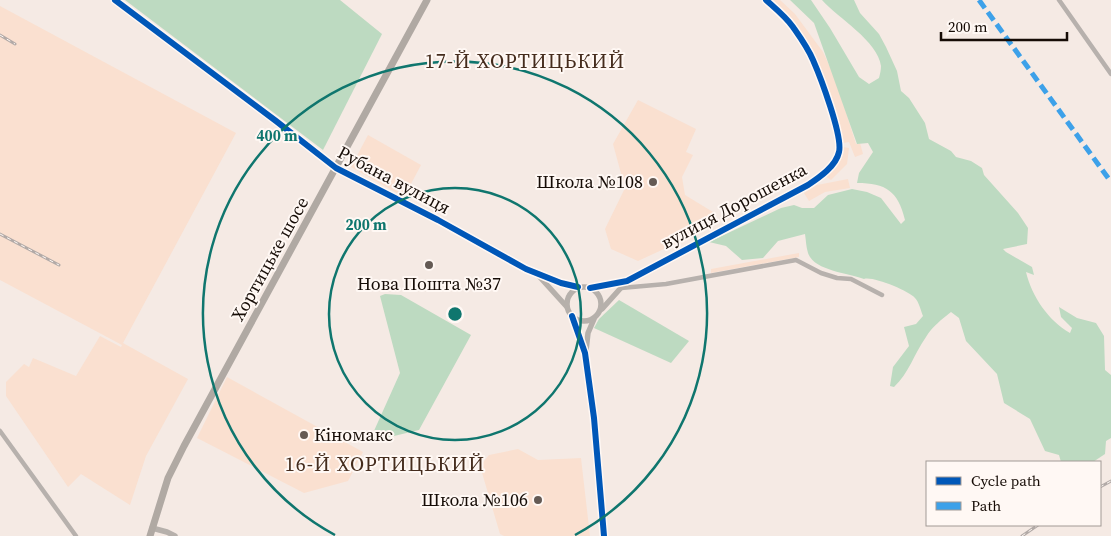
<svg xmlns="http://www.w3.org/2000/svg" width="1111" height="536" viewBox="0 0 1111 536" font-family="'Source Serif 4',serif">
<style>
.built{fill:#fae0d0}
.green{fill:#bddac1}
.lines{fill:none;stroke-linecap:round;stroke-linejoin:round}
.street{stroke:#b7b1ad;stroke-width:4.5}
.secondary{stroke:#b6b0ab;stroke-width:5.5}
.primary{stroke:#b0a9a3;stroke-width:7}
.rail-casing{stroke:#b2aaa7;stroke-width:3}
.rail{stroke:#fff8f4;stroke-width:1;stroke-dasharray:4;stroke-linecap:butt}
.quiet{stroke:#3da1e9;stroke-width:5;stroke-dasharray:10 5;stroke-linecap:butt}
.cycleway-casing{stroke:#fff8f4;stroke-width:9}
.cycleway{stroke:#0057b8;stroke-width:6}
.ring{fill:none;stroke:#0f766e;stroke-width:2.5}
.poi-dot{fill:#645a54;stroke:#fff8f4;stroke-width:2}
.labels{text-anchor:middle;stroke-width:4;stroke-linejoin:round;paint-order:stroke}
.street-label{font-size:18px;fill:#160c06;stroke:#fff8f4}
.poi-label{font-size:18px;fill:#160c06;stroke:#fff8f4;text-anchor:end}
.quarter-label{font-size:20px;letter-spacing:1px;fill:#452c1d;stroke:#fff8f4}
.centre{fill:#0f766e;stroke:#fff8f4;stroke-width:2.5}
.ring-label{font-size:15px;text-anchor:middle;font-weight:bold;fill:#0f766e;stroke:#fff8f4;stroke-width:4;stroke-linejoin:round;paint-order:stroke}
</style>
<rect width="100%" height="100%" fill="#f5eae4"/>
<!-- built -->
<g class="built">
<polygon points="770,0 780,0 795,14 823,52 835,78 856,144 860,143 863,154 855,157 849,142 843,143 834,108 816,60 802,33"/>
<polygon points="0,6 236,133 123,343 188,379 146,456 130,505 81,474 68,487 6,396 6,382 24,364 29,367 33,358 76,376 100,336 121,347 122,345 0,280"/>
<polygon points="638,100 696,129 686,152 693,155 682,177 685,195 713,212 715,222 677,243 638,261 611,249 605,229 625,188 613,144"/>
<polygon points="368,135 421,165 404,197 351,167"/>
<polygon points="843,147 849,148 847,164 831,180 825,176 840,160"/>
<polygon points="848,179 850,188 825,192 809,201 804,193 817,185"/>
<polygon points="799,253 799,257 711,273 711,269"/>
<polygon points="227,377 363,452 348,481 304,493 197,438"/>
<polygon points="518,449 538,460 581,458 590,536 504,536 500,534 480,466 489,455"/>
</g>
<!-- green -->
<g class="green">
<polygon points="125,0 340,0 382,34 323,150"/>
<path d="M790,0H811L830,28L859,77L869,84L879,78C880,74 881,70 881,66C878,41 838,18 822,0H854L860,13L879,34L886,47L897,71L901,91L909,98L925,123L929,139L951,151L956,157L971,161L982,168L984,175L1018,213L1028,228L1027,244L1003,249L1006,252L1032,267L1034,275L1026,272C1032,297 1048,320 1070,333L1072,328L1061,317L1059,307L1077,318L1096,323L1104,336L1105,370L1111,375V438L1106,441L1105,454L1093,462H1061L1059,455L1045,451L1030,419L1004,403L997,374L966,341L959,318L951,312C942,319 932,327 926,337C914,354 909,373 894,387L890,386L893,367L909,346L904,327L916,324L923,316C921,311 919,302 915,298C909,291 873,276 864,279C849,273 814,271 808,253C806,247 806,240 805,234L778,241L763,258L742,260L726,246L709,242L781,208L794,205L802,208H814L828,195L852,189L867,192L881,198L901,224L905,220C898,191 886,183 857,183L859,173L873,152L868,143L857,144L814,23Z"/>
<polygon points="385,294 401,295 471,335 419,430 369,442 400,373 380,296"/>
<polygon points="619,300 689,341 671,363 594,328 599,319"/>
</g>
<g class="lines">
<!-- street -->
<g class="street">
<polyline points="115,0 276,121 336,168"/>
<polyline points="1059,0 1111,74"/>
<polyline points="621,288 666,284 796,260 821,273 837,278 851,279 882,295"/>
<polyline points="0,431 76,536"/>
</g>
<!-- secondary -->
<g class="secondary">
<path d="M336,168C369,187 404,202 438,220C483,244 527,278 578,287"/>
<polyline points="538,275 567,307"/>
<circle cx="584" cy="304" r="17"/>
<path d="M590,288L627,281L808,185C820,177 836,166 839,152C843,136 820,76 813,60C808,48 800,37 793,27C786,17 775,8 766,0"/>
<polyline points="602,309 627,281"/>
<polyline points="572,316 585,353 594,418 604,536"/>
<polyline points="586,351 588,333 594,319"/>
<polyline points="152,528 167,532 175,536"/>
</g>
<!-- primary -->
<polyline class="primary" points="150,536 168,478 184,446 427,0"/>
<defs>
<g id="rail">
<polyline points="0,35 15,44"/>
<polyline points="0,234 59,265"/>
<polyline points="1100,487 1111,481"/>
<polyline points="1022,536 1038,525"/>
</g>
</defs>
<!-- rail casing -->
<use href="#rail" class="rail-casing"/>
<!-- rail -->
<use href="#rail" class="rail"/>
<!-- quiet -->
<polyline class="quiet" points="979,0 1111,182"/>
<defs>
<g id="cycleway">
<polyline points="115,0 276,121 336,168 438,220 526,269 561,283 578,287"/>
<path d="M590,288L627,281L808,185C820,177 836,166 839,152C843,136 820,76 813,60C808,48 800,37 793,27C786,17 775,8 766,0"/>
<polyline points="572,316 585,353 594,418 604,536"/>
</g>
</defs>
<!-- cycleway casing -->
<use href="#cycleway" class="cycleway-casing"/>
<!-- cycleway -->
<use href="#cycleway" class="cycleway"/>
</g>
<!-- distance rings -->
<g class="ring">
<circle cx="455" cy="314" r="126"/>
<path d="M335 535A252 252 0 1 1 575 535"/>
</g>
<!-- markers -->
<g class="poi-dot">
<circle cx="653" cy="182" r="5"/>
<circle cx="429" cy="265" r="5"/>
<circle cx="304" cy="435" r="5"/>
<circle cx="538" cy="500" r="5"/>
</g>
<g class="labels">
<!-- street labels -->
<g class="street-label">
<text transform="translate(394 180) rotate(28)" y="6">Рубана вулиця</text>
<text transform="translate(734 206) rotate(-28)" y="6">вулиця Дорошенка</text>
<text transform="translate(270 259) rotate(-61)" y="6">Хортицьке шосе</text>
</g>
<!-- poi labels -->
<g class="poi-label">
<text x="643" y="188">Школа №108</text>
<text x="429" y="290" text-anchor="middle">Нова Пошта №37</text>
<text x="314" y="441" text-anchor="start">Кіномакс</text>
<text x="528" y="506">Школа №106</text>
</g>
<!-- quarter labels -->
<g class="quarter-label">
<text x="525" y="68">17-Й ХОРТИЦЬКИЙ</text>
<text x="385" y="471">16-Й ХОРТИЦЬКИЙ</text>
</g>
</g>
<circle cx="455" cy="314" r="8" class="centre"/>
<g class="ring-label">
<text x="277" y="141">400 m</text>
<text x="366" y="230">200 m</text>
</g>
<!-- legend -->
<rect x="926" y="461" width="175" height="65" fill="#fff8f4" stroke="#a29a95"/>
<rect x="936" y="477" width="25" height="8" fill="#0057b8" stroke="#a29a95"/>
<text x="971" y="486" font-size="15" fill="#160c06">Cycle path</text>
<rect x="936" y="502" width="25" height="8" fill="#3da1e9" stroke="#a29a95"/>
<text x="971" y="511" font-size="15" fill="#160c06">Path</text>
<!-- scale -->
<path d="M941 32v8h126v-8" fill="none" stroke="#160c06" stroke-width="2.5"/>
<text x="948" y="32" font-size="15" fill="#160c06" stroke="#fff8f4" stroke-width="4" paint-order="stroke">200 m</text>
</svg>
